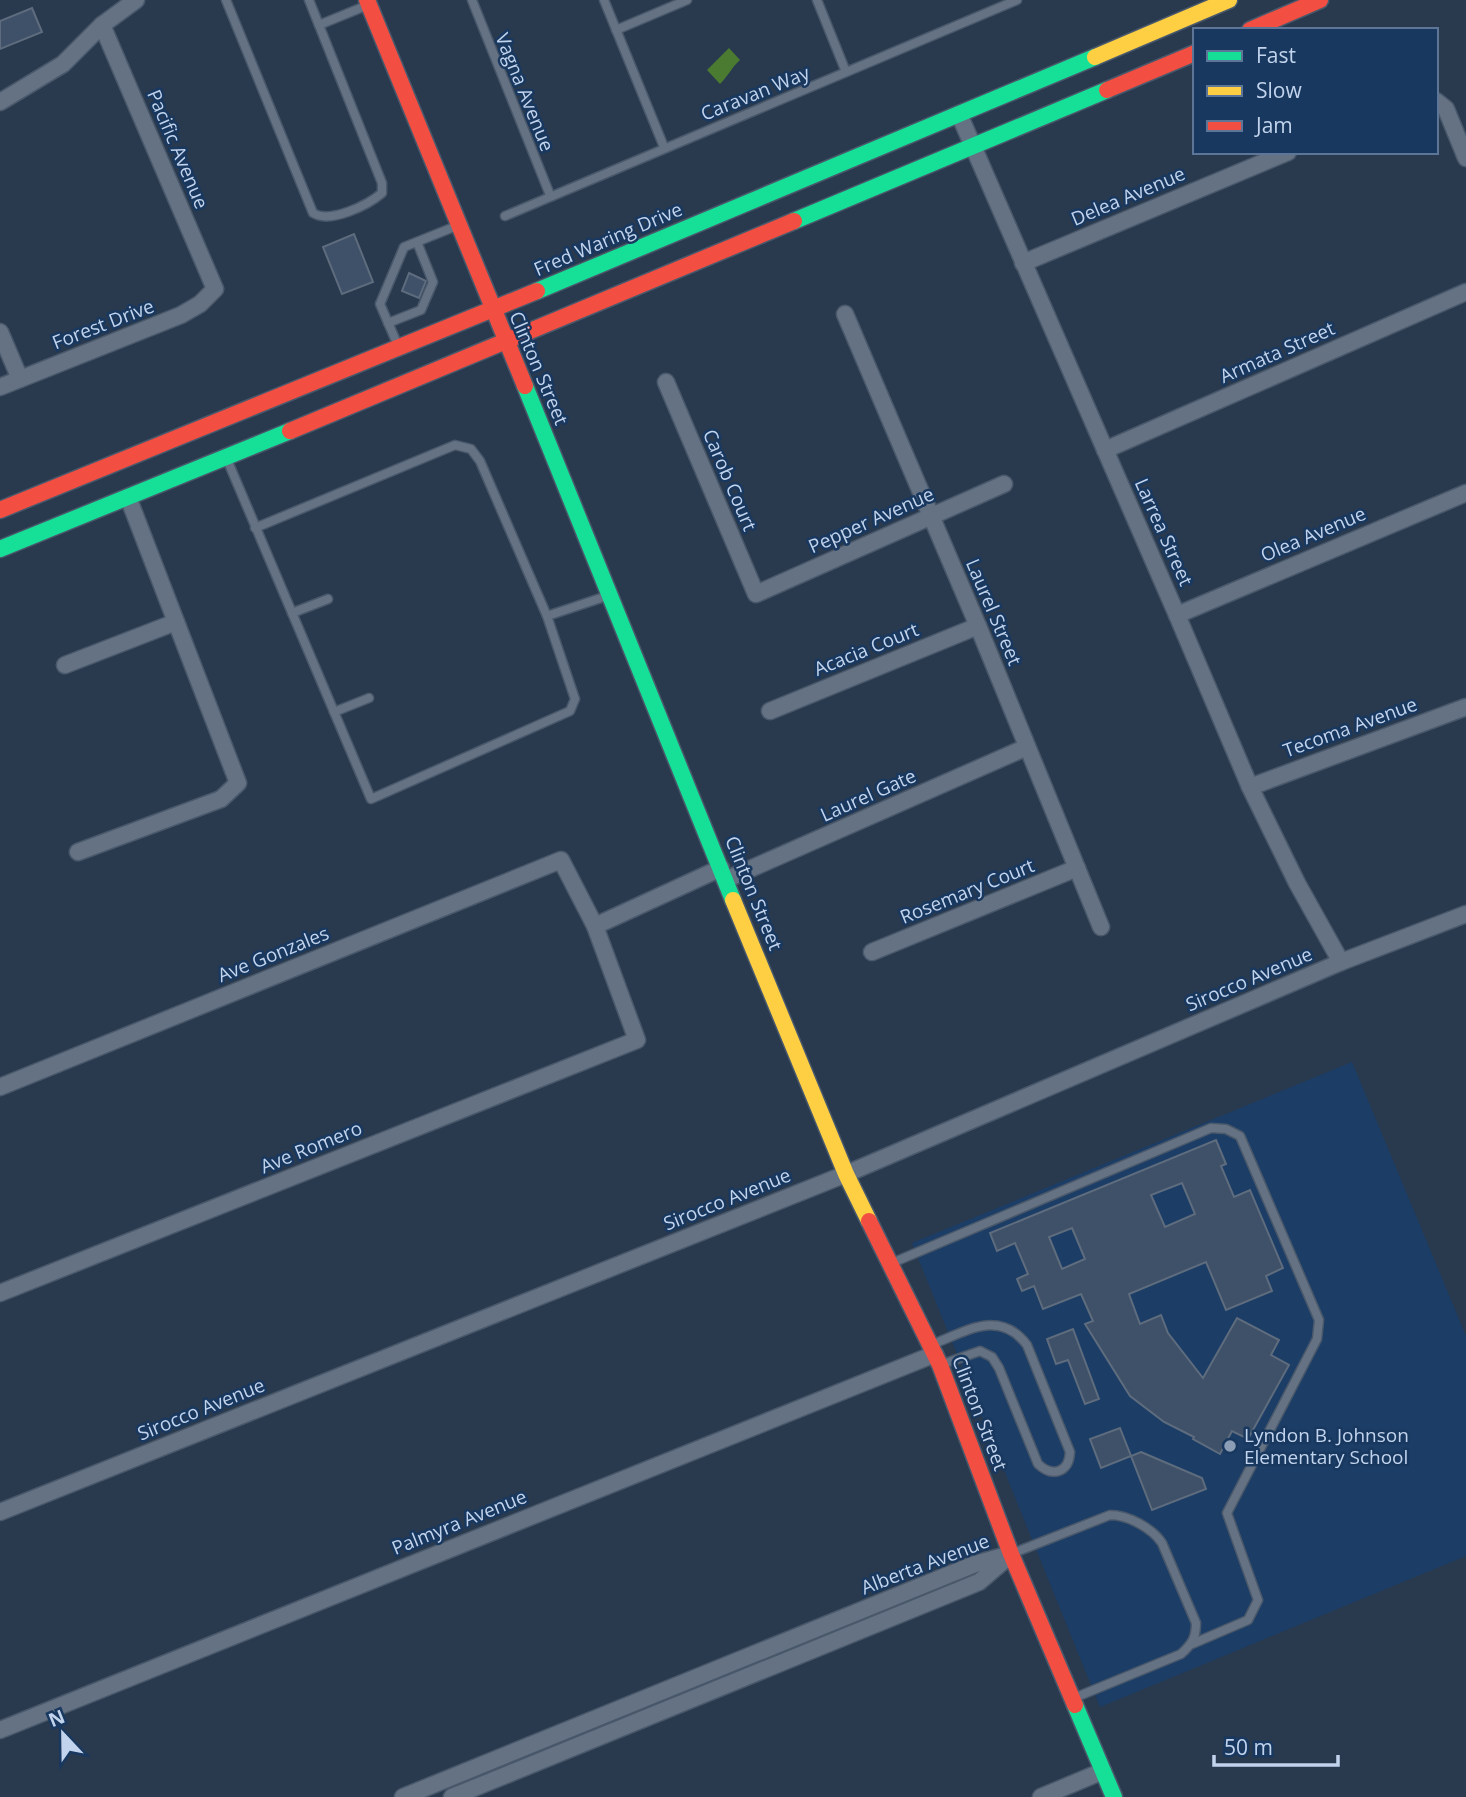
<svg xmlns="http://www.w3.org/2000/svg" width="1466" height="1797" viewBox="0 0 1466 1797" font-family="'Open Sans',sans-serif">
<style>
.built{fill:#1b3d66}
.water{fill:#4a7b30}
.building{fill:#3f5168;stroke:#5e6c7e;stroke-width:2;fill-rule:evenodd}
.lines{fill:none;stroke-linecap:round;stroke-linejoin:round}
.lane-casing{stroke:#49586b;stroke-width:11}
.street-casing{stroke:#49586b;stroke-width:19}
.fast-casing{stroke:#49586b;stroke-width:19}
.slow-casing{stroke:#49586b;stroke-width:19}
.jam-casing{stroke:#49586b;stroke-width:19}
.lane{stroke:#657283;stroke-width:8}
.street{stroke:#657283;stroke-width:16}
.fast{stroke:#16e098;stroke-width:16}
.slow{stroke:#ffcf43;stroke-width:16}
.jam{stroke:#f24e42;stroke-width:16}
.poi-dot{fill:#8c9eb6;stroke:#19385f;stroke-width:2.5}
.labels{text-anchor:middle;stroke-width:5;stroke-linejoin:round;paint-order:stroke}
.street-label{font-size:19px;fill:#c2d4ed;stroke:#19385f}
.poi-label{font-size:19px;fill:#c2d4ed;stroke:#19385f;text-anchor:start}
</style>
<rect width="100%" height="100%" fill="#293a4f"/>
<!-- built -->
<polygon class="built" points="1352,1062 1466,1336 1466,1556 1100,1707 912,1243"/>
<!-- water -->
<path class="water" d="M729,48L740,60C732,67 728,76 720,84L707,70Z"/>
<!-- building -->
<g class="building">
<polygon points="32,8 42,32 0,49 0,21"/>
<polygon points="354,234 373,282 342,294 323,247"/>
<polygon points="409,273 426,281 419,298 402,291"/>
<path d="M1216,1140L1226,1164L1221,1166L1234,1197L1250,1190L1283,1268L1266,1276L1272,1291L1226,1310L1206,1262L1129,1294L1140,1324L1161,1315L1168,1333L1203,1378L1237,1318L1279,1340L1271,1355L1289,1365L1248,1439L1232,1431L1220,1454L1193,1439L1194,1437L1164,1422L1130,1396L1085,1324L1093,1321L1081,1294L1043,1309L1034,1286L1022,1291L1017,1279L1028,1274L1015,1243L997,1251L990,1233ZM1182,1183L1195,1214L1165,1227L1151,1195ZM1072,1228L1085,1259L1062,1269L1049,1237Z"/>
<polygon points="1073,1329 1099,1399 1085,1404 1068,1360 1056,1364 1047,1339"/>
<polygon points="1120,1428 1131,1456 1101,1468 1090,1439"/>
<polygon points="1141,1452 1202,1478 1206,1489 1152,1510 1131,1456"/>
</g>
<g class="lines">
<defs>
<g id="lane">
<path d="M226,0L313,213C330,224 368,205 382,193V183L309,0"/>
<polyline points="472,0 550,195"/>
<polyline points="604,0 664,147"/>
<polyline points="817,0 846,72"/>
<polyline points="319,25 368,5"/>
<polyline points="616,30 687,0"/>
<polyline points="505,216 1017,0"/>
<polyline points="388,323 421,310 433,282 417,242"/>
<polyline points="399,348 380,304 404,247 459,225"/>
<polyline points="226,457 371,799 570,711 575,699 547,616 607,596"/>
<polyline points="255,528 455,445 471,449 480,461 547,616"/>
<polyline points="292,613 328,599"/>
<polyline points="334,712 369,698"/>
<polyline points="892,1263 1211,1128 1226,1129 1240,1136 1319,1320 1317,1339 1227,1513 1258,1600 1248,1620 1192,1644"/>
<path d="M931,1345C965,1332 999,1308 1027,1345L1070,1452C1069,1472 1053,1478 1038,1464L999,1368L992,1357L980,1351L943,1364"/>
<path d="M1011,1554L1110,1515C1128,1515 1152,1528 1162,1543L1196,1623C1196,1638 1192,1644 1181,1654L1074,1698"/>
</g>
<g id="street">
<polyline points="1436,101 1446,109 1466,158"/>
<polyline points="0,102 63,64 102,25 136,0"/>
<polyline points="959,114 1177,615 1250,787 1297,883 1341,962"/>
<polyline points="1023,263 1288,152"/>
<polyline points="845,314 978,626 1101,927"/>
<polyline points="0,332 20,379"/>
<polyline points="666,382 756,594 1004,484"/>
<polyline points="0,387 181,315 200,304 215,289 102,25"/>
<polyline points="1105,450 1466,292"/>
<polyline points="1177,615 1466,493"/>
<polyline points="65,665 176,622"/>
<polyline points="770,711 978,626"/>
<polyline points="1250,787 1466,707"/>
<polyline points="78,852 221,799 238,783 128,497"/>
<polyline points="725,880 1027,747"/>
<polyline points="595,926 721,868"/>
<polyline points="872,952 1077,868"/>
<polyline points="0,1087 561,860 595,926 637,1040 0,1293"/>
<polyline points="0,1512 846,1174 1341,962 1466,914"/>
<polyline points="0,1730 935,1354"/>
<polyline points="403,1797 975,1564 1011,1554"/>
<polyline points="452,1797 979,1582 1007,1558"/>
<polyline points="1041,1797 1103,1771"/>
</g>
<g id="fast">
<polyline points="794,221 1107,90"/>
<polyline points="537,291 1095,57"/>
<polyline points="525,386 733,900"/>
<polyline points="0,549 290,431"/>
<polyline points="1075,1705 1114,1797"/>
</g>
<g id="slow">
<polyline points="1095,57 1229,0"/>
<polyline points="733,900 846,1174 869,1221"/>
</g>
<g id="jam">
<polyline points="367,0 525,386"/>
<polyline points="1250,30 1320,0"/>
<polyline points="1107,90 1195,53"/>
<polyline points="290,431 794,221"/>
<polyline points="0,510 537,291"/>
<polyline points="869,1221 940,1365 1011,1554 1075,1705"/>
</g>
</defs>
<!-- lane casing -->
<use href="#lane" class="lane-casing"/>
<!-- street casing -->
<use href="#street" class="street-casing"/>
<!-- fast casing -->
<use href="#fast" class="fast-casing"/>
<!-- slow casing -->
<use href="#slow" class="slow-casing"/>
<!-- jam casing -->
<use href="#jam" class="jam-casing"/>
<!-- lane -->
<use href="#lane" class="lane"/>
<!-- street -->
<use href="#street" class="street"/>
<!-- fast -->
<use href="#fast" class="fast"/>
<!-- slow -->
<use href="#slow" class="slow"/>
<!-- jam -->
<use href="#jam" class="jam"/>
</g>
<!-- markers -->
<circle class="poi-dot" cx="1230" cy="1446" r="7"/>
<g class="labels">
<!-- street labels -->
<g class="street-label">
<text transform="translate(525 92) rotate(68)" y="7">Vagna Avenue</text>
<text transform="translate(755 93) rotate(-22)" y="7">Caravan Way</text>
<text transform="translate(178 149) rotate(67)" y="7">Pacific Avenue</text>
<text transform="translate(1128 196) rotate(-23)" y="7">Delea Avenue</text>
<text transform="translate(608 239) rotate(-23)" y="7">Fred Waring Drive</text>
<text transform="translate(103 324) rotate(-21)" y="7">Forest Drive</text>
<text transform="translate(1277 352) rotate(-24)" y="7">Armata Street</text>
<text transform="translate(539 368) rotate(67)" y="7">Clinton Street</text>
<text transform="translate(730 480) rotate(67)" y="7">Carob Court</text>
<text transform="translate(871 520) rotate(-24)" y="7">Pepper Avenue</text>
<text transform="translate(1164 532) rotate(66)" y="7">Larrea Street</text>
<text transform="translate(1313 534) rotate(-23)" y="7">Olea Avenue</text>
<text transform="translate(994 612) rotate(67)" y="7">Laurel Street</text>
<text transform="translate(866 649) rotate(-22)" y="7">Acacia Court</text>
<text transform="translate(1350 727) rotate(-20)" y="7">Tecoma Avenue</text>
<text transform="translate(868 795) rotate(-24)" y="7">Laurel Gate</text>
<text transform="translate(967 891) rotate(-22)" y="7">Rosemary Court</text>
<text transform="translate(754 893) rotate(68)" y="7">Clinton Street</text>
<text transform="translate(273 954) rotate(-22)" y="7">Ave Gonzales</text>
<text transform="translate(1249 979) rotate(-23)" y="7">Sirocco Avenue</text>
<text transform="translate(311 1147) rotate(-22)" y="7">Ave Romero</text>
<text transform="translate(727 1199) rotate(-22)" y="7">Sirocco Avenue</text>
<text transform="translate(201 1409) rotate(-22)" y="7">Sirocco Avenue</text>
<text transform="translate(980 1413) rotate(69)" y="7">Clinton Street</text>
<text transform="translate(459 1522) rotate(-22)" y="7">Palmyra Avenue</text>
<text transform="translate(925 1564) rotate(-21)" y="7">Alberta Avenue</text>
</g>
<!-- poi labels -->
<g class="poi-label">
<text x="1244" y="1442">Lyndon B. Johnson<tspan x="1244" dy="22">Elementary School</tspan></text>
</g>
</g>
<!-- legend -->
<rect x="1193" y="28" width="245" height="126" fill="#19385f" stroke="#5d7698" stroke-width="2"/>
<rect x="1207" y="51" width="35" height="10" fill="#16e098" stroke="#5d7698" stroke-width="2"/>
<text x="1256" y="63" font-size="21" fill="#c2d4ed">Fast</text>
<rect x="1207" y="86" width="35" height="10" fill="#ffcf43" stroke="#5d7698" stroke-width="2"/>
<text x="1256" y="98" font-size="21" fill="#c2d4ed">Slow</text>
<rect x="1207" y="121" width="35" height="10" fill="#f24e42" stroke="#5d7698" stroke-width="2"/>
<text x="1256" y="133" font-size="21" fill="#c2d4ed">Jam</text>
<!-- north arrow -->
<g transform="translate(63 1734) rotate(338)" stroke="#19385f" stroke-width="5" paint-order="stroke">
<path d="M0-5L12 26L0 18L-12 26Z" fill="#c2d4ed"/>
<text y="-10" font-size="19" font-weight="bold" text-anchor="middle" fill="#c2d4ed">N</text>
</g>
<!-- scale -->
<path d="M1214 1755v10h124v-10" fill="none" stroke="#c2d4ed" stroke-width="3.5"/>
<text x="1224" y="1755" font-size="21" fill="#c2d4ed" stroke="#19385f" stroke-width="5" paint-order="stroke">50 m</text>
</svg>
